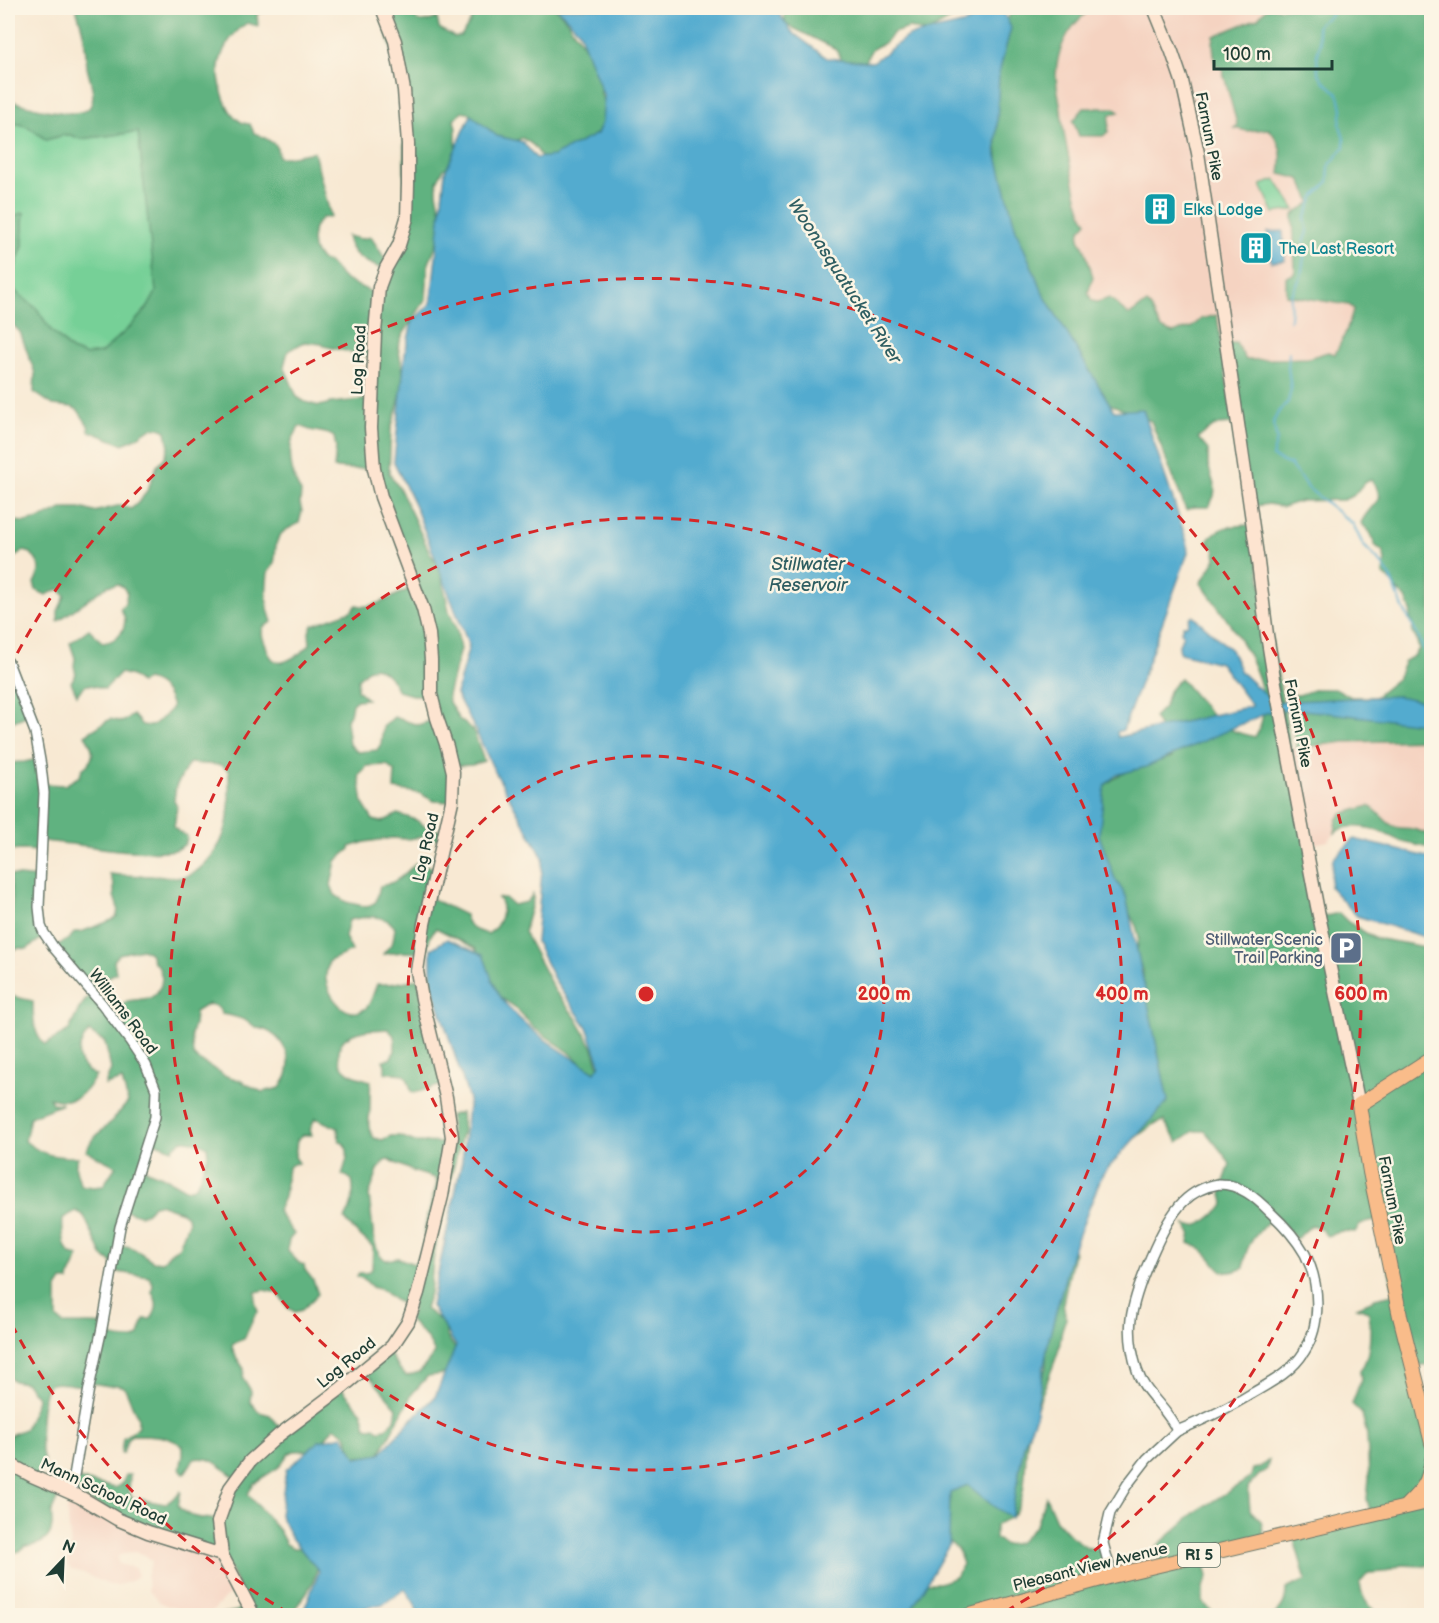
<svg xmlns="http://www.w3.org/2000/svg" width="1439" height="1623" viewBox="0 0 1439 1623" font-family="'Balsamiq Sans',sans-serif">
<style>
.built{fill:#f5d3c1}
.green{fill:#76d097;stroke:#4a8666;stroke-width:1.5}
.forest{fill:#60b280;stroke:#40785a;stroke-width:1.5;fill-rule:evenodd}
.water{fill:#52abcf;stroke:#387482;stroke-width:1.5}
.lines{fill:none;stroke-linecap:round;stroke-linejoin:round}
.stream{stroke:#52abcf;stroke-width:2}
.street-casing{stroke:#6b796c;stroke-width:12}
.secondary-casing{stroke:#6b796c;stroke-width:15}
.primary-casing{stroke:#6b796c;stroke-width:16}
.street{stroke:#fff;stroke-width:9}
.secondary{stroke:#fde4d0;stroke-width:12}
.primary{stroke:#f9bc8a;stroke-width:14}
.ring{fill:none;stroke:#d62828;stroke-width:3;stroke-dasharray:10 8}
.labels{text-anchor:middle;stroke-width:5;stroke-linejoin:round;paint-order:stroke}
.shield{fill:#fcf5e5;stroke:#617469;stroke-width:1.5}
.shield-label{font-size:15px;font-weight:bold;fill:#1f3d34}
.street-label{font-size:16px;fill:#1f3d34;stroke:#fcf5e5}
.culture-label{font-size:16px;fill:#0d838f;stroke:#fcf5e5;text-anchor:start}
.service-label{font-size:16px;fill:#4e5e75;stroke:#fcf5e5;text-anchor:end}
.water-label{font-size:18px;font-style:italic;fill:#2e5e62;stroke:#fcf5e5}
.centre{fill:#d62828;stroke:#fcf5e5;stroke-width:3}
.ring-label{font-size:18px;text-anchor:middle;font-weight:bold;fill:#d62828;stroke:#fcf5e5;stroke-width:5;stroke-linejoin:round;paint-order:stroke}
</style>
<rect width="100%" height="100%" fill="#fcf5e5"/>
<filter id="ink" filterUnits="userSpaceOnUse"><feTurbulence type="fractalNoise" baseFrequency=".0167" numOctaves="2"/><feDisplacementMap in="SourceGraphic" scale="12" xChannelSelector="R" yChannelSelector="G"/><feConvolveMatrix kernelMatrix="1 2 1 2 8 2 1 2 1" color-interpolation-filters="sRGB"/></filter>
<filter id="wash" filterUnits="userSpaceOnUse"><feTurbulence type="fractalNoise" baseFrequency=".008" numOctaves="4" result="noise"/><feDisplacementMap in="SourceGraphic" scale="24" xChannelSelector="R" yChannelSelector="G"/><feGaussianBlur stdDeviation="1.35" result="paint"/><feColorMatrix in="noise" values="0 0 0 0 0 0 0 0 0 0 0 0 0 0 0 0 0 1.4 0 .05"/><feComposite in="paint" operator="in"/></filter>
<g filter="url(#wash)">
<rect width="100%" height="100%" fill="#f8e9d3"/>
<!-- built -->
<g class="built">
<polygon points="1093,8 1267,8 1258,18 1214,36 1213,44 1215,66 1222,68 1237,124 1236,127 1247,131 1269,129 1278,140 1283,159 1281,173 1300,179 1311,202 1293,215 1295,270 1294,275 1288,276 1286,295 1349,305 1354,309 1345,334 1335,354 1327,352 1308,358 1246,360 1236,343 1226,344 1201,319 1192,327 1173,333 1161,328 1151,308 1141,306 1136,313 1129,315 1110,298 1097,302 1092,301 1088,293 1093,277 1084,247 1079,239 1080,230 1087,222 1078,202 1063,134 1056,86 1057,65 1065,37 1080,17"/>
<polygon points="1425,739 1431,740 1431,835 1425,834 1415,829 1397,829 1387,822 1380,812 1337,820 1335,833 1328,841 1308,845 1289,749 1344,742"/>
<polygon points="78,1495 222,1553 240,1590 226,1597 210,1614 202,1615 190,1614 161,1603 148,1591 147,1577 152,1561 145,1555 135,1552 124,1553 118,1556 117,1560 119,1564 135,1568 138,1575 133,1580 119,1585 109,1585 83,1573 70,1569 67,1561 71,1548 67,1509"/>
</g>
<!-- green -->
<g class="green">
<path d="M8,123C26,123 32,129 46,140L64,135H71L80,139L138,132L157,292L148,307L131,326L101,353L85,355L71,350L50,329L37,309L15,291L11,278L23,246V222L24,213L19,214L8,222Z"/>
<polygon points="1276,180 1295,210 1274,213 1261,185"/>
</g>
<!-- forest -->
<g class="forest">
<path d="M76,8H273L257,14L258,26L247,23C234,32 224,46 220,61C215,79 227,125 250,124L254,133C263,135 268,141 276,145L279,157H287L314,152L331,217L322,218L314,227L312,240L313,249L321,260L329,263L345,280L376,294L385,270C366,262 351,258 347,236L361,239L371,237L387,262L405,223L403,93L380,8H410C416,25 421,24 437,18L439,28L454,37L461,36L471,21V13L464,8H555L565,18L595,62L599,72L600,90L610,126L554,159L541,157C536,147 532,143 522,138L515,141L487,134L469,113L462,111L454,120L456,129V152L451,163L443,170L437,182V192L442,218V229L428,266L426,299L402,336L398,347L403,371L402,389L397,409L391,429L389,473L400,489L431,555L439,565L449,611L457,631L460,649L448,695L449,702L459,719L473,730L484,761L472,765L453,766L451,802L434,801L419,793L394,789L395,772L387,765L367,766L359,775L363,804L373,820L382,822L398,814L416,820L429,829L445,831L444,841L426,836L408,839L392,838L365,842L350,847V849L336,861L331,885L335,895L346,902L367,907L376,902L380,886C396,884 405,874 416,863L421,864L437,869L432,899L465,915C468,929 476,931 488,934C499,927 507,909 498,898H505L513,905L527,902L533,894V900L524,932L555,991L576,1018L593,1048L601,1073L597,1078L569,1052L534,1028L516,1008L499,996L486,966L475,948L436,928L431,935L425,953L403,952L383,954L393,942L395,928C385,912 365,917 349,920L345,937L352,951L329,961C328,967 325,974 326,980C329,996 345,1021 365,1009C371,1005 374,990 377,984H390L418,979L442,1085L414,1093L411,1091C407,1071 404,1073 385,1073V1065L383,1060L390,1059L395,1051V1037L388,1029C375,1030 362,1029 351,1035C335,1042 335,1064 349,1073C355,1077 365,1079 371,1081C370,1090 370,1097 370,1106C370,1120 365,1125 374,1138L382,1140L391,1136H400L415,1142L451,1143L450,1115L461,1113L463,1130L443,1208L434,1254L430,1293L425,1309L446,1325V1335L459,1354L445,1374L428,1376L412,1394L379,1455C370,1459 364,1456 355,1457L346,1435L334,1427L317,1450L294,1451L288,1454L279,1467L254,1483L248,1494L279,1531L286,1544L293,1548H301L318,1564C315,1585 302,1599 290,1615H218L237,1611L247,1605L222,1553L154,1533L71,1491L74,1478L115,1488L122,1484L126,1475H130L129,1492L133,1498L165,1504L177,1496L181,1491L178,1506C187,1519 205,1518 219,1520L236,1478C221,1468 213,1455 194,1459L184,1474L180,1468L183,1456V1446C168,1435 151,1435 132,1435L128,1438L123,1453H121L123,1438L138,1427V1416C131,1408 130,1396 124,1387L117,1385L109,1386L92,1383L89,1387C80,1386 59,1381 51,1384C40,1388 40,1436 41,1447C42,1452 43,1456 44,1461L37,1476L62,1489C59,1496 55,1503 52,1511C51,1515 52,1520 52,1525C51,1540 39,1546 25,1546L20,1551L8,1554V1440L10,1435L25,1429L36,1403L37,1397L26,1383L14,1381L8,1376V1355L11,1351L8,1338V997L11,996L33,1001C33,1015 33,1035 45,1045L69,1030L79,1009L91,993L111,1014L127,1001L150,998L156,994L161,985L162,978L159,967L153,961L150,953L142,949L119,954L114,961L116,973L106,978L93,990L52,948L69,939L75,932H81L112,920L117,916L118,908L114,896V885L110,874C124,876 137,875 152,876C161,876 174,879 184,877C195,874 203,867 210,858C233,831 229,805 229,771L221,765L189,763L176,786L174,800L177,807L174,827L179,832L187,836C187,843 184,847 177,849C173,851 167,851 163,851C124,854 82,844 42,841L40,851L22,850L8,851V763L24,762L39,759L44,784L65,785L80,776L82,769C97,759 94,748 85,735L110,719L122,722L133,715L142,725L152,726L166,715L172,707C168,692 161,683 146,680L140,683L132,676L120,673L105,689C90,685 86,680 77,695L71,682L76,674L74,666L75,658L70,643L89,629L103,643C119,641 132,624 120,609L125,603L127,593L123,587L118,584L107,586L58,621V611L65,596L59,589L46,595L36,590L34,583C42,567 42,568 31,553L24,551L8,561V518L13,521L25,522L39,519L62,509H84L94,512L121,505L131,509L141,500L148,489L157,466L165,457L169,447L166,431C153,423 147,431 136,438C131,441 127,442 122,444L89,431L88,425L78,410L72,407L53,405L34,392L35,373L20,332L8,320V222L19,214L24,213L23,222V246L11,278L15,291L37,309L50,329L71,350L85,355L101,353L131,326L148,307L156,292L138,132L80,139L71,135H64L46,140C32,129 26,123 8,123V100C24,105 75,121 89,108C98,98 89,78 87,67C86,58 86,48 84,39C83,28 79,18 76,8ZM304,342L322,344L324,346L372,357L370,399L331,403L319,406L305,402L297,397L284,366L288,351ZM302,426C311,434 324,429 334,437L336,447L334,468L354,469L371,468L414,587C399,593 370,611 357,605L351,611L312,625L309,632L310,644C305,651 285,665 277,662C270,659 268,652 266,646C263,639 261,635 263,627L272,622C265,603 266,592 268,572C281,561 270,544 282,533C286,529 294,526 299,523L302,511L300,504L301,492C292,479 288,456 292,440C294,435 297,433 298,427ZM374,667C385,669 394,682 398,691L412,695H431L437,719L418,725L394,717L383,727L381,744L377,750L358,752L349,744L346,721L350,714L352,704L357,700L367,699L357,690L358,679L366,671ZM208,1004C215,1005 220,1007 221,1014C232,1015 249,1020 256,1028C278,1030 294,1054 287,1075C286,1079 282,1084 280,1088L262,1092L239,1080L223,1075L220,1072L198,1060L193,1055L191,1034L194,1025L195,1012ZM89,1032L105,1042L111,1069L105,1085L122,1080L128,1102L112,1121L92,1140L86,1151L116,1166L103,1186L93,1187L80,1185C79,1174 72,1169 78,1157C55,1157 43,1156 25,1141L30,1117L62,1104L52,1103L49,1098C76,1105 81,1097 96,1076C74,1065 74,1050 89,1032ZM315,1118L338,1128L339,1140C353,1148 346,1162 342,1175L346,1176L352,1180C355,1193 352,1208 345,1219L353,1229L373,1247L372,1269L366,1273H359L357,1277L363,1278L372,1287L382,1290L396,1301L413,1308L409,1320L427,1338L435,1353L420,1372L406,1376L398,1367L387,1350L366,1372L397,1408L395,1419L386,1429L379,1430L375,1427L370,1428L366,1427L362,1412L341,1388L282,1430L270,1415L259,1412L250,1402L251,1391L243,1378L244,1369L236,1357L232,1347L233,1343L244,1339L255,1315L258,1312L255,1301L256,1292L264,1290L278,1293L288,1308L295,1312L302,1310L318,1294L313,1280L305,1270L304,1265L299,1263L287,1250L289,1240L294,1234L280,1215L278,1210L284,1197L288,1168L293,1164L299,1163L295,1157L297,1140L303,1135H312L310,1130ZM148,1140L172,1149L182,1140C191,1140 200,1142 207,1147L208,1155L197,1184L191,1189H185L162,1176L139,1167ZM389,1160L415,1172L435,1178L437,1183L425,1226L423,1248L414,1264L398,1258L386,1260L379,1255L374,1240L369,1195L378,1170L384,1161ZM159,1204L182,1212L187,1216L188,1223L179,1247L172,1251L162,1262L153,1261L131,1247L117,1245L123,1209C138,1215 142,1220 153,1205ZM76,1211L84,1216L103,1257L112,1262V1271L149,1277L153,1283L152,1292C158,1302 158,1309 151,1319H144L139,1335L135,1339C122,1339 114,1338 102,1333V1325C89,1323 77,1325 63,1324L57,1318V1289L62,1281H69C70,1270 77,1265 78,1256C75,1255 71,1255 69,1252C63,1247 62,1226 63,1218Z"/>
<polygon points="784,8 994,8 982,15 962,14 926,33 909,28 893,33 886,42 874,48 870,52 864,65 845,65 836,49 785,24"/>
<path d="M1012,8H1093C1074,21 1061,40 1057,64C1054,80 1059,94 1061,110C1063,133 1068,155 1073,178C1076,193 1079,209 1087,222L1080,230L1079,239L1084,247L1093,277L1088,293L1092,301L1097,302L1110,298L1129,315C1136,312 1139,306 1147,304L1151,308L1161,328L1173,333L1192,327L1201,319L1217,315L1233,424L1216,425L1198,438L1208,450V465L1215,488L1214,496L1209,507H1193L1186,510L1151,421L1105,402L1035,290L996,167L998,157L990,66Z"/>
<path d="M1267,8H1431V740L1344,742L1297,748L1287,695H1299L1316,689H1337L1351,697H1375L1397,679L1405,661L1414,656L1419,649L1416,638L1412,633L1413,627L1410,617L1411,611L1406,598L1395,588L1392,582L1383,574L1385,560L1383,552L1375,545L1370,532L1361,523C1367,510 1373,508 1380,497L1376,486L1371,480L1364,483L1353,496L1343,500L1301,501L1283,507L1269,504L1249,507L1226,344L1236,343L1246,360L1308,358L1328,352L1335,354L1345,334L1354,309L1349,305L1286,295V277L1294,274L1295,270L1293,215L1311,202L1300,179L1280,174C1283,155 1282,144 1269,129L1247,131L1234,128L1236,127L1237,124L1222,68L1215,66L1213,44L1214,36L1258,18Z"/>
<polygon points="1084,108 1114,108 1119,112 1110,114 1108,132 1103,136 1079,136 1073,121"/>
<path d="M1251,525L1321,917L1339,913L1348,922L1374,938L1431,948L1432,1364L1414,1366L1431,1432V1564L1424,1566L1401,1565L1384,1572L1368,1573L1360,1583C1362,1602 1370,1610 1389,1615H1274C1283,1607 1286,1601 1286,1589L1306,1580L1294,1539L1371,1515L1367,1499L1369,1478L1367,1435L1362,1414L1352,1404L1361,1380L1360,1370C1371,1359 1371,1328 1369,1313L1363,1309L1357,1307L1371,1301L1375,1298L1394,1294L1379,1220L1360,1224L1355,1232L1341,1231L1327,1236L1321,1229L1312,1225L1296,1239L1274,1215C1258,1233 1244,1243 1244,1268C1218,1278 1222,1269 1206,1253C1201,1248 1195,1246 1189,1243L1191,1233L1185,1225C1201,1230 1211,1216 1223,1207L1224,1203L1220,1184L1224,1182L1230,1164L1222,1152L1205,1131H1194L1178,1142L1164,1121L1154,1124L1134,1139L1143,1003V970L1136,957L1139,937L1136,926L1121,897L1091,875L1098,793C1116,770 1145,766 1172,757L1169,744L1154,717L1164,707L1169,691L1180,678L1218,723L1236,732L1255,737C1285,688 1228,623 1201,583L1216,559L1215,550L1207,541C1220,525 1231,526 1251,525Z"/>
<polygon points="8,660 28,715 9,723 8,722"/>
<path d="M1369,806C1379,811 1382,819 1390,824C1399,830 1404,827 1413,829C1420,830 1424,834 1431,835V849C1422,845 1413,845 1403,842C1396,840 1389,835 1381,832C1368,827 1346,823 1335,833L1337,820L1341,814Z"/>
<polygon points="10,875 38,878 34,915 43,937 27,949 20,948 8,951 8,922 12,902"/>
<path d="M1070,1246L1074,1253L1063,1303L1066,1319C1059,1332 1062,1342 1057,1355C1048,1382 1034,1409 1028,1437C1023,1462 1029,1493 1014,1514C1010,1521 1000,1520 995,1526V1538L1005,1545L1019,1543L1036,1525L1046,1497L1056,1520L1071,1536L1088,1548L1104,1550L1110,1579L1160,1564L1157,1546L1197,1511L1247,1480L1251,1476L1253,1469L1259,1468L1269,1460L1267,1469L1259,1475L1248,1487L1250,1510L1261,1521L1265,1542L1204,1561L1208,1577L1203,1587V1602L1212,1612L1220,1615L900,1616L926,1583H940L956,1577L963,1564L958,1550L944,1537L942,1490L966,1484L1009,1498L1018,1482L1022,1438L1046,1367V1350L1042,1334Z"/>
</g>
<!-- water -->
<g class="water">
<path d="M557,8H775L792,32L827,58L873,62L908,36L967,23L990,8H1002L1011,28L999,73L996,152L1016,230L1044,295L1114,411L1143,409L1187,542L1188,553L1123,730L1117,732L1118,737L1252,706L1220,663L1180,653L1179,645L1183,634L1181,631L1183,625H1187L1190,617L1193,616L1231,650L1241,672L1273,702L1398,696L1431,703V725L1295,709L1266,713L1146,767L1116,775L1105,785L1099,835L1115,879L1126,896L1168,1101L1102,1175L1072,1252L1049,1338L1035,1418L1024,1444L1011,1518L993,1506L968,1485L950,1492L949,1545L911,1610L905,1615H418L415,1604L405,1589L383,1604L331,1615H302L319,1571L292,1539L280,1515L286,1470L319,1441L343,1436L357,1458L380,1454L410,1421L435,1397L456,1346L431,1306L462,1161L469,1099L431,982V949L447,939L483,955C489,969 493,987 502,999C524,1029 563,1052 595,1072L600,1064L587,1027L556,983L536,942L543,858L493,768L475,729L456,694L469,646L415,506L394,462L405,353L412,322L431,303L445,172L471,115L497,136L523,142L536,158L553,156L597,134L602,122L604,97L579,31Z"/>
<polygon points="1283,231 1285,261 1271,262 1268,232"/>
<polygon points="1354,839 1431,858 1431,939 1357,916 1330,887 1333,859"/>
</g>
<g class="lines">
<!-- stream -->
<g class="stream">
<polyline points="1290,320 1291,295 1301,277 1305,250 1304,242 1308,232 1305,219 1314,197 1328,182 1329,166 1344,147 1344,139 1340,125 1342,109 1340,99 1338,94 1323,80 1318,72 1317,55 1320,44 1317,28 1319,23 1330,16 1334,8"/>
<polyline points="1289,352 1288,367 1291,389 1288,402 1279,411 1273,422 1277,440 1272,457 1290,465 1309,489 1353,524 1363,545 1380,562 1390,576 1403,608 1418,636 1424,652 1432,657"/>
</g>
</g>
</g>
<g filter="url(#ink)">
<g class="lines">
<defs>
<g id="street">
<polyline points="8,662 35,732 41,766 44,793 39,907 41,926 44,933 54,948 102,1004 130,1041 146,1065 156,1090 155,1117 120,1227 102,1328 89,1388 71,1493"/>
<path d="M1219,1184C1240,1184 1256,1198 1270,1212C1283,1224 1296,1238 1305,1254C1320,1283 1322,1324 1304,1352C1292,1372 1270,1383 1251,1394C1227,1409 1203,1420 1177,1431C1168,1408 1144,1394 1137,1370C1132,1354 1129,1335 1131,1319C1135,1290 1162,1223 1183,1202C1193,1192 1206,1186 1219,1184Z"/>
<polyline points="1112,1576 1103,1543 1110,1513 1127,1485 1147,1459 1177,1431"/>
</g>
<g id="secondary">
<polyline points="1154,8 1172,52 1182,81 1198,153 1247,485 1258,562 1267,635 1274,678 1317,906 1359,1105"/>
<polyline points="8,1463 32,1476 80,1497 117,1519 148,1532 222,1555"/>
<polyline points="254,1616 222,1555 218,1522 230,1488 250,1461 279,1435 339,1390 392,1346 408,1322 418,1293 442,1196 452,1137 446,1097 422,999 417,971 424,924 452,801 453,772 447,747 437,718 431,694 431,660 429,634 423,609 381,497 374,469 371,428 375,333 379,287 386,268 399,245 407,218 408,184 408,144 404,90 395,41 382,8"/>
</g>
<g id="primary">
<polyline points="1432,1058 1359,1105 1370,1172 1400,1316 1432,1443"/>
<path d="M1406,1506C1423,1489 1428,1485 1432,1460"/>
<polyline points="967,1616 1112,1576 1432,1501"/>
</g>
</defs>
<!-- street casing -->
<use href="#street" class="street-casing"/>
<!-- secondary casing -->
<use href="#secondary" class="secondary-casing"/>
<!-- primary casing -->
<use href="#primary" class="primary-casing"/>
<!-- street -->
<use href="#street" class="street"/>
<!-- secondary -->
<use href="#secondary" class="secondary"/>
<!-- primary -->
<use href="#primary" class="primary"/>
</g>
</g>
<!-- distance rings -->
<g class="ring">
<circle cx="646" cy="994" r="238"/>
<circle cx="646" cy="994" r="476"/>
<path d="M289 1613A715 715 0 0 1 9 1319M9 669A715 715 0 1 1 1003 1613"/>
</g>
<!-- icons -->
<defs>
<symbol id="building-square" viewBox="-11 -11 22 22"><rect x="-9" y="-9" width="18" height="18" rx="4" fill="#0f9aa8" stroke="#fcf5e5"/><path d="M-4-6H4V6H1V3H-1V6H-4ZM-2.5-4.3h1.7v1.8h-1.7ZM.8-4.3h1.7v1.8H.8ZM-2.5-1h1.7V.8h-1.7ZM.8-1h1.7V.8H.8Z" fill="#fff"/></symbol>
<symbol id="parking-square" viewBox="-11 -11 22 22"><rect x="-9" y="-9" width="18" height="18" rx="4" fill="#5c6f8a" stroke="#fcf5e5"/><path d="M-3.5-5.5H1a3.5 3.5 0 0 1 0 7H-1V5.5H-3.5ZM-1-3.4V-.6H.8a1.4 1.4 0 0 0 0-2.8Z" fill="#fff"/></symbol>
</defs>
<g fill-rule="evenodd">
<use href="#building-square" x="1141" y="190" width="38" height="38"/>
<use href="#building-square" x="1237" y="229" width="38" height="38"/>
<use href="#parking-square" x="1327" y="929" width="38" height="38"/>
</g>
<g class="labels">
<!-- shield labels -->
<rect class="shield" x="1178" y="1543" width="42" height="24" rx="4.5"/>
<g class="shield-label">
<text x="1199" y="1560">RI 5</text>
</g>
<!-- street labels -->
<g class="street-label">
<text transform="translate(1210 136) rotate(79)" y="6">Farnum Pike</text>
<text transform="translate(358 360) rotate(-87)" y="6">Log Road</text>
<text transform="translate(1299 723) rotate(79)" y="6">Farnum Pike</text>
<text transform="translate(425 847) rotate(-77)" y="6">Log Road</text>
<text transform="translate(124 1011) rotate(53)" y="6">Williams Road</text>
<text transform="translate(1393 1200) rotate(79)" y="6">Farnum Pike</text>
<text transform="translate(346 1362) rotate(-39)" y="6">Log Road</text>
<text transform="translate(104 1491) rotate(25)" y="6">Mann School Road</text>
<text transform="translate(1090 1566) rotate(-14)" y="6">Pleasant View Avenue</text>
</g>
<!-- culture labels -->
<g class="culture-label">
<text x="1183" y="215">Elks Lodge</text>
<text x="1279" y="254">The Last Resort</text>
</g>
<!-- service labels -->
<g class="service-label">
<text x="1323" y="945">Stillwater Scenic<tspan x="1323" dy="18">Trail Parking</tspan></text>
</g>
<!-- water labels -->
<g class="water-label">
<text transform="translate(845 281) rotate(57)" y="6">Woonasquatucket River</text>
<text x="808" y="570">Stillwater<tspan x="808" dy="21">Reservoir</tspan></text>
</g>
</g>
<circle cx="646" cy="994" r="9" class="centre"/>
<g class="ring-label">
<text x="884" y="1000">200 m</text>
<text x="1122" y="1000">400 m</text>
<text x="1361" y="1000">600 m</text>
</g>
<!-- margin -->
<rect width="1439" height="1623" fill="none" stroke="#fcf5e5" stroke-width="30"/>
<!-- north arrow -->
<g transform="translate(63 1560) rotate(23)" stroke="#fcf5e5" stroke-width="4.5" paint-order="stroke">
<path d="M0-4.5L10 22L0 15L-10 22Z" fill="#1f3d34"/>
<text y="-9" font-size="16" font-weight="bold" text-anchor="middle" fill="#1f3d34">N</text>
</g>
<!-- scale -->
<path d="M1214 60v9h118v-9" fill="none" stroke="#1f3d34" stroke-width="3"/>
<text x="1223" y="60" font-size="18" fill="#1f3d34" stroke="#fcf5e5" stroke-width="4.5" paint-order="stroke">100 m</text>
</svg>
